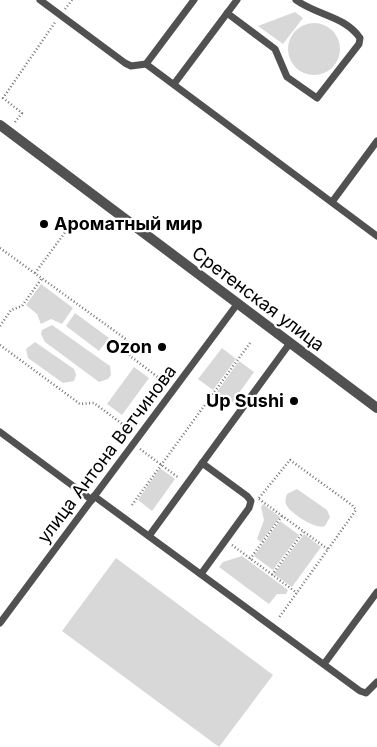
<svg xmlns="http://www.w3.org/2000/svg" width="377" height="747" viewBox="0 0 377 747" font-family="Inter,sans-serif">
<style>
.green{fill:#d8d8d8}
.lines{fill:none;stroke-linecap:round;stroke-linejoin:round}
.path{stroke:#737373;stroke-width:2.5;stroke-dasharray:1 2.5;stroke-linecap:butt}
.lane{stroke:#515151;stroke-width:7}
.street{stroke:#515151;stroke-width:10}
.poi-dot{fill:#000;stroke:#fff;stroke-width:2}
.labels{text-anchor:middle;stroke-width:4.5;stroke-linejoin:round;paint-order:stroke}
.poi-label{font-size:18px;font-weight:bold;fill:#000;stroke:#fff;text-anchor:end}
.street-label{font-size:18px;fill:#000;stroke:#fff}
</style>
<rect width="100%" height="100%" fill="#fff"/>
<!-- green -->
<g class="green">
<polygon points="295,12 303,18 283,44 258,26"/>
<circle cx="314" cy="49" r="26"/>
<polygon points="41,284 73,308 62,324 51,319 41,324 37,314 26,305"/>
<polygon points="75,313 109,338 99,351 66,326"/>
<polygon points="52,325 110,366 111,375 108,379 99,382 45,342 41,334 42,330"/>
<polygon points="35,342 74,369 76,375 74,381 63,383 28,358 26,349"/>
<polygon points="222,348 236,359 213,390 198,379"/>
<polygon points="239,361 254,372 231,404 216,393"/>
<polygon points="134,367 149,378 122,415 107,404"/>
<polygon points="160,468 175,479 152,511 138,500"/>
<path d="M297,489L327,510L330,517L325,526C316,530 292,514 287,506C284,502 286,498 287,494Z"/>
<polygon points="263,504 280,517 261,542 257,539 264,520 261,507"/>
<polygon points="280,521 299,535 273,570 254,556"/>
<polygon points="304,534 321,547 292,587 274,574"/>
<polygon points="242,556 288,590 286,594 277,594 269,604 219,567 223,562"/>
<polygon points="116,558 273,675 219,747 62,631"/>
</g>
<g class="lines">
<!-- path -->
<g class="path">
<polyline points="65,9 72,0"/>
<polyline points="15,122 22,113 3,98 56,21"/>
<polyline points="0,248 127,340 130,356 167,384"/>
<polyline points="35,273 75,219"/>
<polyline points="0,326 11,310 22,306 42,278"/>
<polyline points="0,345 80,404 94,403 133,432"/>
<polyline points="140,449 179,478"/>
<polyline points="259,498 290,460 352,505 356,510 278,619"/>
<polyline points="259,499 329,550"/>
<polyline points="132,505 250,343"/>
<polyline points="232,545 297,593"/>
<polyline points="250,559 282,516"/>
<polyline points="272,575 303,532"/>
</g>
<!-- lane -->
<g class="lane">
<polyline points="40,0 125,63 131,66 146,64 377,236"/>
<path d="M227,13L275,49L287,77L317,98L359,44L360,38C345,16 316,15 296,0"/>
<polyline points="146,64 194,0"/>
<polyline points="174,84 237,0"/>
<polyline points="332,202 377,141"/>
<polyline points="0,432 92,500"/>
<polyline points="94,496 360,691 366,693 377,682"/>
<polyline points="149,536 290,343"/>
<polyline points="201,574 249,508 251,501 247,496 202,463"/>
<polyline points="0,623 238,303"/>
<polyline points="324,664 377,592"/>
</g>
<!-- street -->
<polyline class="street" points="0,125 377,408"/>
</g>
<!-- markers -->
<g class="poi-dot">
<circle cx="44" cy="224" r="5"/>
<circle cx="162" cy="347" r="5"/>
<circle cx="294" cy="401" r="5"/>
</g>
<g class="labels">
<!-- poi labels -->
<g class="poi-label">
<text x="54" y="230" text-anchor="start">Ароматный мир</text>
<text x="152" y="353">Ozon</text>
<text x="284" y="407">Up Sushi</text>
</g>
<!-- street labels -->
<g class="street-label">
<text transform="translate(258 299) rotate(37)" y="6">Сретенская улица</text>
<text transform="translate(107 454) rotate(-53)" y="6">улица Антона Ветчинова</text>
</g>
</g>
</svg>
